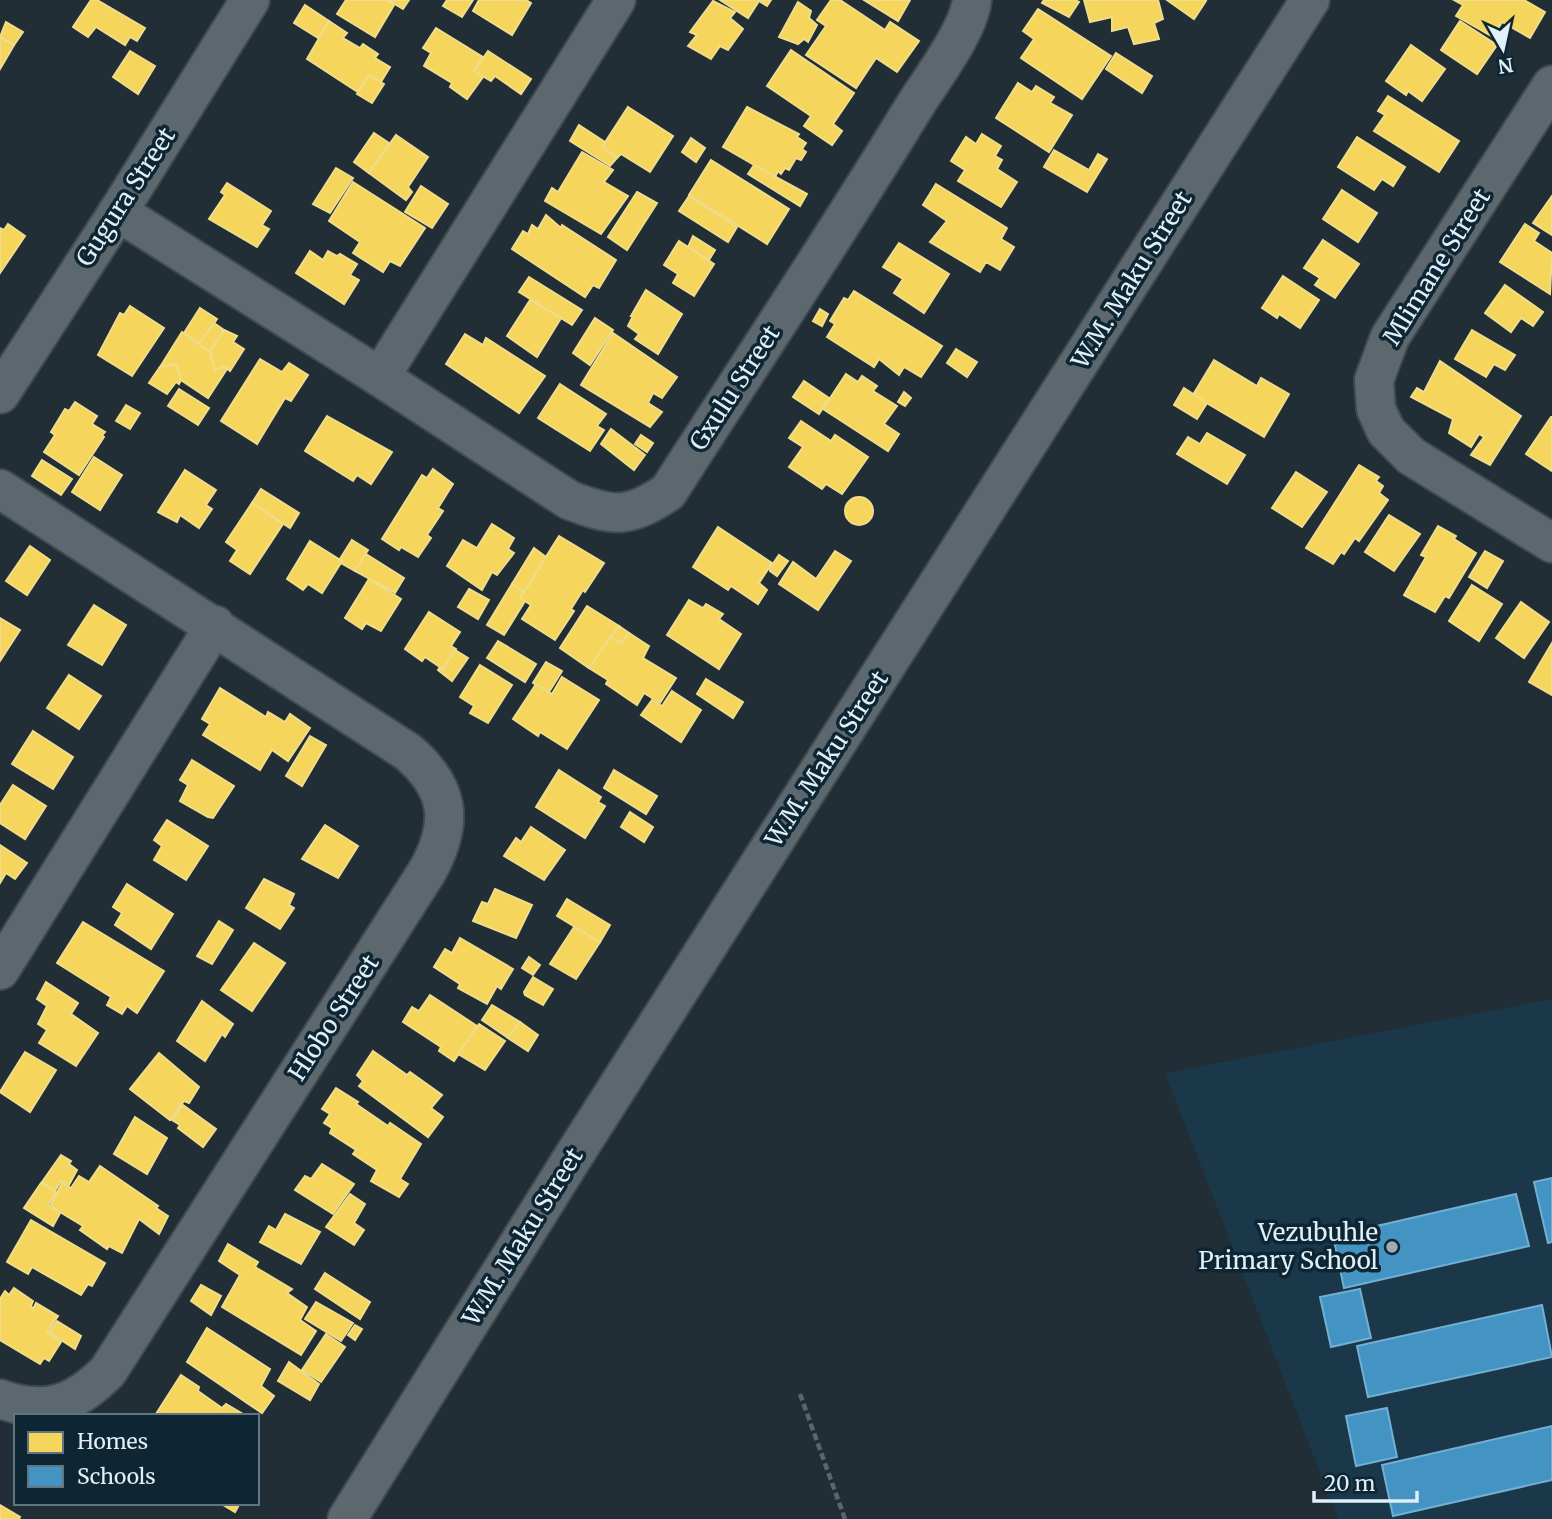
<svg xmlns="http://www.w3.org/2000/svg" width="1552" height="1519" viewBox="0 0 1552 1519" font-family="Merriweather,serif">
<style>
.built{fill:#1a3849}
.homes{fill:#f6d55c;stroke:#efdd8b;stroke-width:2}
.schools{fill:#4393c3;stroke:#72afd3;stroke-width:2}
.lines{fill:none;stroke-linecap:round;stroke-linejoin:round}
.minor-casing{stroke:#3e4951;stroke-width:42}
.path{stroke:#5b656c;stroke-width:4.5;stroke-dasharray:7 3.5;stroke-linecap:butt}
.minor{stroke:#5d686e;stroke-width:38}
.poi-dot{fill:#9dabb4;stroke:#0e2634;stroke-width:2.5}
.labels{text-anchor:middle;stroke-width:7;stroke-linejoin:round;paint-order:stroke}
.street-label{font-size:24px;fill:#e0eff8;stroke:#0e2634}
.poi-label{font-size:24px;fill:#e0eff8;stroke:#0e2634;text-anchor:end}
</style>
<rect width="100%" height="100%" fill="#212e36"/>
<!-- built -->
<polygon class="built" points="1552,999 1552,1519 1338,1519 1165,1073"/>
<!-- homes -->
<g class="homes">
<polygon points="91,0 97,0 145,28 137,41 130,37 125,45 96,27 88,37 73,27"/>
<polygon points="346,0 387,0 394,5 375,37 337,14"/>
<polygon points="388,0 409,0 403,9"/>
<polygon points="447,0 473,0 462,17 443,6"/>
<polygon points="479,0 526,0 531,3 512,35 473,11"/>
<polygon points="720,0 771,0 767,6 759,1 748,18"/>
<polygon points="831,0 840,0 885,30 890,22 919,41 897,72 876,58 856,88 806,55 826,26 817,20"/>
<polygon points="864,0 910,0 898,21"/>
<polygon points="1044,0 1075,0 1079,2 1069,17 1042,3"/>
<polygon points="1084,0 1158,0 1163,19 1154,23 1159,39 1134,44 1128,27 1112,31 1112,17 1090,22"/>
<polygon points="1167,0 1204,0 1206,1 1194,19"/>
<polygon points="1454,0 1524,0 1545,12 1530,38 1502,22 1493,37 1456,16 1463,5"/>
<polygon points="713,1 735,12 730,18 743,29 728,50 720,46 711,59 688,46 697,35 690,32"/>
<polygon points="798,2 811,11 809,18 817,25 808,42 804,39 798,44 779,37"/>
<polygon points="305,5 329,21 318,38 294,23"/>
<polygon points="1038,9 1111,56 1082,99 1021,58 1034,39 1023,31"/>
<polygon points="329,21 347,33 343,38 360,48 363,44 378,54 375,58 390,67 381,82 369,75 358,92 307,59"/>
<polygon points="1460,21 1497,45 1477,74 1441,50"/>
<polygon points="6,22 23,32 14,45 0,37"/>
<polygon points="436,28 483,57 474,71 483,77 467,99 450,87 452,83 424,66 431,53 423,48"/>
<polygon points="0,37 14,45 0,69"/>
<polygon points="1411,45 1445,69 1422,101 1408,91 1406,95 1386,81"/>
<polygon points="791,50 854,93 833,124 842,131 832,145 804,126 811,116 767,86"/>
<polygon points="130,51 155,66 138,94 113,77"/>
<polygon points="488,51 531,79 521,94 495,76 491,81 474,71"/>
<polygon points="1116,53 1152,76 1142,93 1106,69"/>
<polygon points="369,75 384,84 372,103 357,94"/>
<polygon points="1018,83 1032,92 1036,86 1054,97 1050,103 1072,115 1049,152 996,118"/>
<polygon points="1388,96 1459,141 1439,172 1374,131 1385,115 1378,111"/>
<polygon points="628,107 673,136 650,172 621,154 617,158 602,147"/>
<polygon points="747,107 799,134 797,137 806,143 802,149 806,152 801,160 796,158 789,170 785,168 781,174 778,171 775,177 723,147"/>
<polygon points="579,125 605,142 602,147 617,158 610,166 570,141"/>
<polygon points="374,133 389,143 369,173 354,162"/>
<polygon points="982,134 1001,146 995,156 1002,160 997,169 1017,182 1001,207 958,181 965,170 951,161 966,137 976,144"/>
<polygon points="396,135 428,157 408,187 412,192 406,200 369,173"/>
<polygon points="1357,137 1405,167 1393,186 1382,179 1374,190 1338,167"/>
<polygon points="691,138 705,148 696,162 682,152"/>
<polygon points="1054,150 1089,170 1098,154 1107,159 1087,192 1044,167"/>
<polygon points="582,152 613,170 604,182 628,196 601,234 545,201 552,188 558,192"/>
<polygon points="711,160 789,209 767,244 689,195"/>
<polygon points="754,165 807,194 800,206 748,174"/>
<polygon points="336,168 353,178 330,213 313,204"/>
<polygon points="353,182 425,228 400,266 390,261 383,272 353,253 360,242 329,221"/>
<polygon points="227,183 271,211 262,225 269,229 257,247 209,219 225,195 221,192"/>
<polygon points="936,184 1007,228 1001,239 1014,247 1000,270 986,262 980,272 930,242 947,221 923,205"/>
<polygon points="421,186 448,204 432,228 405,212"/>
<polygon points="1342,190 1377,213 1358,242 1323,219"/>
<polygon points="637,192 657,203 627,250 608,237"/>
<polygon points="689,196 737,227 728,242 679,211"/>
<polygon points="1552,196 1552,235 1533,223"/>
<polygon points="546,215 561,228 562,225 616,260 599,288 593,285 585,297 512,249 523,231 528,234 532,225 538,229"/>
<polygon points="8,224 25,236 0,273 0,228 4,230"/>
<polygon points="1525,224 1539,233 1534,241 1552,253 1550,294 1500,262"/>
<polygon points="693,236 715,250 709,260 688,247"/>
<polygon points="1323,240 1359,264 1335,298 1315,285 1320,278 1304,268"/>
<polygon points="679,241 714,264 694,296 673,283 678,274 664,265"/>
<polygon points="899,243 949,274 924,313 894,293 903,279 883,267"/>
<polygon points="310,251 323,260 328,251 337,256 340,254 357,264 350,275 359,280 344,304 296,273"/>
<polygon points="1283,276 1319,300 1300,328 1279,314 1277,318 1262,308"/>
<polygon points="529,277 582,310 572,325 519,292"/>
<polygon points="1505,285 1543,312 1533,326 1521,318 1511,332 1485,313"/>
<polygon points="646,290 682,314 658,354 635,339 639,334 628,326 633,316 631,316"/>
<polygon points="854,291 942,346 921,377 904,367 899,375 879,359 874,367 827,337 835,324 830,321 844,298 848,300"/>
<polygon points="530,300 561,318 537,357 507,336"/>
<polygon points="130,306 164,328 132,376 98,355 120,313 124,315"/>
<polygon points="200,308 217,319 199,344 184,333"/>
<polygon points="820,309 828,314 822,326 813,321"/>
<polygon points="595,318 613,330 590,365 573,353"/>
<polygon points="214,323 224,330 210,352 199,344"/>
<polygon points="224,330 237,336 233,342 244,349 230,371 225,367 215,370 210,352"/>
<polygon points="1472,330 1515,355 1505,370 1494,364 1486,377 1455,359"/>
<polygon points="182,332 210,352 215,370 225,367 227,369 208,398 181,380 176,364 160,367"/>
<polygon points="613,333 677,377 662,398 653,393 648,403 662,412 650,427 581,385"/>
<polygon points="465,334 483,345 486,338 545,376 519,413 446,364"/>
<polygon points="956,349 977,362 967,377 947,363"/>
<polygon points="260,359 282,372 289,363 308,375 291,401 285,398 257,444 221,421"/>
<polygon points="1214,360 1257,386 1261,378 1289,394 1264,437 1193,395"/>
<polygon points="1440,361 1521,416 1490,465 1471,455 1484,437 1479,434 1471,447 1449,433 1453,419 1411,397 1417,388 1424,392"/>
<polygon points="176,364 181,380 179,384 176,382 167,394 149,383 160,367"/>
<polygon points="846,374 858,382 862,376 877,386 873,391 897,406 884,424 899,434 888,451 823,409"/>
<polygon points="804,381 829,398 819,414 793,397"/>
<polygon points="560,384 606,414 597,426 604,430 590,451 538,418"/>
<polygon points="1184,388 1207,403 1197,419 1174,405"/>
<polygon points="179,389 209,408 198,425 168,406"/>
<polygon points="904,392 911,398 905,406 898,402"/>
<polygon points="75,402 97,416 92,424 105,432 102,435 104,437 79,475 44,452 55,435 51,432 65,409 69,411"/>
<polygon points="126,405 140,413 130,429 116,421"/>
<polygon points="327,416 392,452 371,484 357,475 353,481 305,451"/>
<polygon points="1551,417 1552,417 1552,471 1526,454"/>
<polygon points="801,421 831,441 835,435 868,457 842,494 826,484 822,489 789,467 803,447 789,438"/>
<polygon points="611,429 645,455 634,470 601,444"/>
<polygon points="1207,433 1245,455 1227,484 1177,454 1188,437 1200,444"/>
<polygon points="641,435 653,443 647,452 635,444"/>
<polygon points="94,457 122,475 100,510 72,492"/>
<polygon points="42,460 72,479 61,495 32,476"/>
<polygon points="1359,465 1379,477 1376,481 1383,486 1379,493 1388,500 1359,541 1355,538 1344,554 1341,552 1333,564 1306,548"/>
<polygon points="433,469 453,484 438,508 443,511 427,535 431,538 418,557 401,547 399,550 382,539 422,475 427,478"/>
<polygon points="185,470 216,490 206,505 212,509 199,528 180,515 177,522 158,512"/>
<polygon points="1296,472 1327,492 1302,527 1272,508"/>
<polygon points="261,489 299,513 290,528 252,503"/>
<circle cx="859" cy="511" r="14"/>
<polygon points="252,503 283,524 250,574 230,561 237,550 226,542"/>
<polygon points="1389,515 1420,534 1394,571 1365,552"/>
<polygon points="492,524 514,538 508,549 514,553 497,575 492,572 482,590 447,566 463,540 477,548"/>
<polygon points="1438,526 1456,536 1454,539 1476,553 1449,598 1445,596 1435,612 1404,595 1426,557 1421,555"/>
<polygon points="718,527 772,563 759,583 767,590 758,604 731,586 728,590 693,567"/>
<polygon points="559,536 604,563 585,592 583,590 571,609 574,611 555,640 522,619 531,605 520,598"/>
<polygon points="352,540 368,550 355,571 341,563 340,559"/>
<polygon points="310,541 342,561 322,593 308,584 303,590 287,579"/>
<polygon points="30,546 50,560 27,595 6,581"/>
<polygon points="534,548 546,557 524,592 512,584"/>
<polygon points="835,551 851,561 818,610 779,584 793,562 816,579"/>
<polygon points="1485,551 1503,561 1487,588 1469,577"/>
<polygon points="366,554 404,578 395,593 355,571"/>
<polygon points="779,555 788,561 777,576 770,571 770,568"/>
<polygon points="369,579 401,599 381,631 366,623 362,629 345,618"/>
<polygon points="512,584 524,592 520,598 525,601 504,635 487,625"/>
<polygon points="1472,585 1502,604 1479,641 1449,621"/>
<polygon points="469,589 489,600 478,619 458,607"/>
<polygon points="689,600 703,608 706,604 723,614 719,619 741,634 719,669 667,635"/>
<polygon points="1521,602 1549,622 1524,658 1496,638"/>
<polygon points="94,605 126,625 102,665 68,645"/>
<polygon points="587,606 619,626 589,668 560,648"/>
<polygon points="429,612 460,632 451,646 456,649 443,669 425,657 422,661 405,649"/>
<polygon points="0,618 20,630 0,661"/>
<polygon points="619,626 629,633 621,643 611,637"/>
<polygon points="629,633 649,646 643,658 676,678 660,703 644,693 637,705 606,684 608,680 589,668 611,637 621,643"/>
<polygon points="498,641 536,664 525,682 487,658"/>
<polygon points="1552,643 1552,695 1529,682"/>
<polygon points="455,650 468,658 452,681 438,670 440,667 443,669"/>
<polygon points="546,662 562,671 549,692 533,683"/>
<polygon points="480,665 512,685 488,723 470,713 474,706 460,697"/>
<polygon points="69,675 101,696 79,729 47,708"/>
<polygon points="562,677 599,700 567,749 540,732 538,736 513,719 536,684 552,694"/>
<polygon points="706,679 743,702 733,718 697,694"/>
<polygon points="220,688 266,717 268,712 285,722 290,714 310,728 288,761 272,750 260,770 203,735 210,724 202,719"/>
<polygon points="672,691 701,710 681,742 641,715 652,700 662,706"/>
<polygon points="33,731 73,757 53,789 12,764"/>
<polygon points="310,736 326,745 302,786 286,776"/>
<polygon points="192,760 234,786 213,818 208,817 180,801 188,785 180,780"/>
<polygon points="559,770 601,797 598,802 605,806 585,838 536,807"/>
<polygon points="614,770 657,796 646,814 604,788"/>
<polygon points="13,785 46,806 25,839 0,823 0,805"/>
<polygon points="630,812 653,827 644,842 621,827"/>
<polygon points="167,820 208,846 186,880 154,860 162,846 154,840"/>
<polygon points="325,825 358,846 338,878 302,859"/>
<polygon points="531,827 565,850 544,880 504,856 516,838 521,842"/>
<polygon points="0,845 27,863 15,879 6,873 0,883"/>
<polygon points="264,879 294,894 289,905 294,908 280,929 246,908"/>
<polygon points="127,884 173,914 151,949 115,925 122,913 113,907"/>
<polygon points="495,889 532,905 516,938 473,921 482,902 488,904"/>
<polygon points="567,899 610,925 600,942 557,916"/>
<polygon points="219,921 233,930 212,964 197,956"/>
<polygon points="83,922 164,971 137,1013 127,1006 122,1014 107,1005 111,997 57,963"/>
<polygon points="574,927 600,942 576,979 550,964"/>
<polygon points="460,938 513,969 501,989 497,986 487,1004 458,988 460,984 434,967 445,949 452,953"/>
<polygon points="254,943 285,963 252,1011 221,990"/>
<polygon points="529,957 540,965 533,975 522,968"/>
<polygon points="533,977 553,989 543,1005 525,995 524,992"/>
<polygon points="46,982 78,1003 71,1014 98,1033 76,1066 39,1043 47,1030 38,1024 47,1006 37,999"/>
<polygon points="430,995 477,1026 454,1061 439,1051 441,1047 403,1022 412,1007 419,1011"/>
<polygon points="202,1001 233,1024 225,1037 222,1034 205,1061 177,1041"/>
<polygon points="492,1005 520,1022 508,1038 482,1020"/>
<polygon points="520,1022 538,1035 528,1051 508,1038"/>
<polygon points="479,1024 505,1041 485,1070 458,1054"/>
<polygon points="373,1051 407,1075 410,1072 442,1095 431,1108 443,1117 428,1137 359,1086 363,1081 357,1075"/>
<polygon points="25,1052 56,1070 30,1112 0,1092"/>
<polygon points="159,1053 199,1087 189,1103 184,1101 170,1120 130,1089"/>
<polygon points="336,1088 358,1102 356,1104 388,1126 390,1123 421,1144 400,1179 408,1184 399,1197 371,1181 377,1170 353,1154 356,1150 330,1133 332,1128 324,1123 330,1114 322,1109"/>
<polygon points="183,1105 216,1129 203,1147 178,1128 180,1125 172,1120"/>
<polygon points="135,1117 167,1138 147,1174 114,1154"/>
<polygon points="61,1155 71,1161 69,1164 77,1170 69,1185 61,1181 55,1191 42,1182"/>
<polygon points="322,1164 354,1184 333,1214 295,1190 305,1176 311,1179"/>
<polygon points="100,1166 158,1206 156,1208 168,1216 159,1234 139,1219 122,1253 109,1246 107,1249 80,1230 83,1226 50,1206 62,1183 71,1188 79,1176 89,1182"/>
<polygon points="41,1183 56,1192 48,1205 60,1213 53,1226 24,1208"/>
<polygon points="350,1194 365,1204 354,1223 364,1230 354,1245 326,1227"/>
<polygon points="285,1214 320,1232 301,1264 260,1242 269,1226 276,1230"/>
<polygon points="31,1220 105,1263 92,1286 88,1284 81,1295 32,1267 28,1274 7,1262"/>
<polygon points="228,1244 258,1262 255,1267 292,1289 287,1293 307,1307 300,1320 316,1331 301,1355 222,1307 240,1275 219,1261"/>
<polygon points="325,1273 370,1302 360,1319 315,1289"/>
<polygon points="201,1285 221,1296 211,1315 191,1301"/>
<polygon points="14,1288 33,1301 31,1306 33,1309 36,1303 58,1316 47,1332 61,1342 49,1361 44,1358 40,1364 0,1340 0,1299 5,1291 9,1295"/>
<polygon points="316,1302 353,1323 341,1341 305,1319"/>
<polygon points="57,1321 81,1336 75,1349 49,1332"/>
<polygon points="355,1325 362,1329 355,1340 348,1335"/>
<polygon points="207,1328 270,1369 261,1386 274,1396 262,1413 187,1362"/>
<polygon points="326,1334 345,1347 321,1382 302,1370"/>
<polygon points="289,1362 319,1384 310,1400 278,1381"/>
<polygon points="181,1375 199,1387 198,1391 222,1408 226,1404 243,1414 159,1416 156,1414"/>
<polygon points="220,1503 240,1503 235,1512"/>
<polygon points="0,1505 20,1517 19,1519 0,1519"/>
</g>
<!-- schools -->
<g class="schools">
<polygon points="1552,1178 1552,1242 1548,1243 1534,1182"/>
<polygon points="1516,1194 1529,1246 1344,1288 1333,1236"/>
<polygon points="1360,1289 1371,1338 1331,1347 1320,1297"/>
<polygon points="1542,1305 1552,1357 1368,1397 1357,1346"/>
<polygon points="1387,1408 1397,1457 1356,1466 1346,1416"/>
<polygon points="1552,1426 1552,1480 1393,1516 1382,1465"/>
</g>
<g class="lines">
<defs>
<g id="minor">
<polyline points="1552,85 1390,337 1374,380 1376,409 1386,431 1411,456 1552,543"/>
<path d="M118,212L380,377L569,500C613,517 628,519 668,492C750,364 835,237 914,107C931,80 969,30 972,0"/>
<polyline points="380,377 616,0"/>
<polyline points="0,394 118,212 250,0"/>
<path d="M0,489L408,752C450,788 454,822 428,870L108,1371C75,1405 45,1415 0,1399"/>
<polyline points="0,970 215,625"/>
<polyline points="347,1519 573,1157 1310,0"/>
</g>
</defs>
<!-- minor casing -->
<use href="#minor" class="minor-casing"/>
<!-- path -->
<polyline class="path" points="800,1394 845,1519"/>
<!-- minor -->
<use href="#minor" class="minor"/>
</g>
<!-- markers -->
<circle class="poi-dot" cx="1392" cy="1247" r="7"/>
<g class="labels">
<!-- street labels -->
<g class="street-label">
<text transform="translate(126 197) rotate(-57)" y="8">Gugura Street</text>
<text transform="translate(1437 267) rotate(-58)" y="8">Mlimane Street</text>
<text transform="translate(1132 280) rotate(-58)" y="8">W.M. Maku Street</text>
<text transform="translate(735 388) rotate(-57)" y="8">Gxulu Street</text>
<text transform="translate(827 759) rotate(-57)" y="8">W.M. Maku Street</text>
<text transform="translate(334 1018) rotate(-57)" y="8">Hlobo Street</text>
<text transform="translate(523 1237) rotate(-58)" y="8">W.M. Maku Street</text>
</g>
<!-- poi labels -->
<g class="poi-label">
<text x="1378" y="1241">Vezubuhle<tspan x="1378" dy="28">Primary School</tspan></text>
</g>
</g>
<!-- legend -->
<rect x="14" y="1414" width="245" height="91" fill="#0e2634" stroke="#627682" stroke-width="2"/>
<rect x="28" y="1432" width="35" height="21" fill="#f6d55c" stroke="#627682" stroke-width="2"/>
<text x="77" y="1449" font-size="21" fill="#e0eff8">Homes</text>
<rect x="28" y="1466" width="35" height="21" fill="#4393c3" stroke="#627682" stroke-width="2"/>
<text x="77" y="1484" font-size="21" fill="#e0eff8">Schools</text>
<!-- north arrow -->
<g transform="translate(1503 49) rotate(171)" stroke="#0e2634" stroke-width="5" paint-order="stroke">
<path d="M0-5L12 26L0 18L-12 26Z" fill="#e0eff8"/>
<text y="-10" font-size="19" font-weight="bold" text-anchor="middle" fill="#e0eff8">N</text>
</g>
<!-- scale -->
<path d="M1314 1491v10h103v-10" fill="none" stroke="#e0eff8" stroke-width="3.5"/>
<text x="1324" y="1491" font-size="21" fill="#e0eff8" stroke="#0e2634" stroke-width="5" paint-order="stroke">20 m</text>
</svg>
